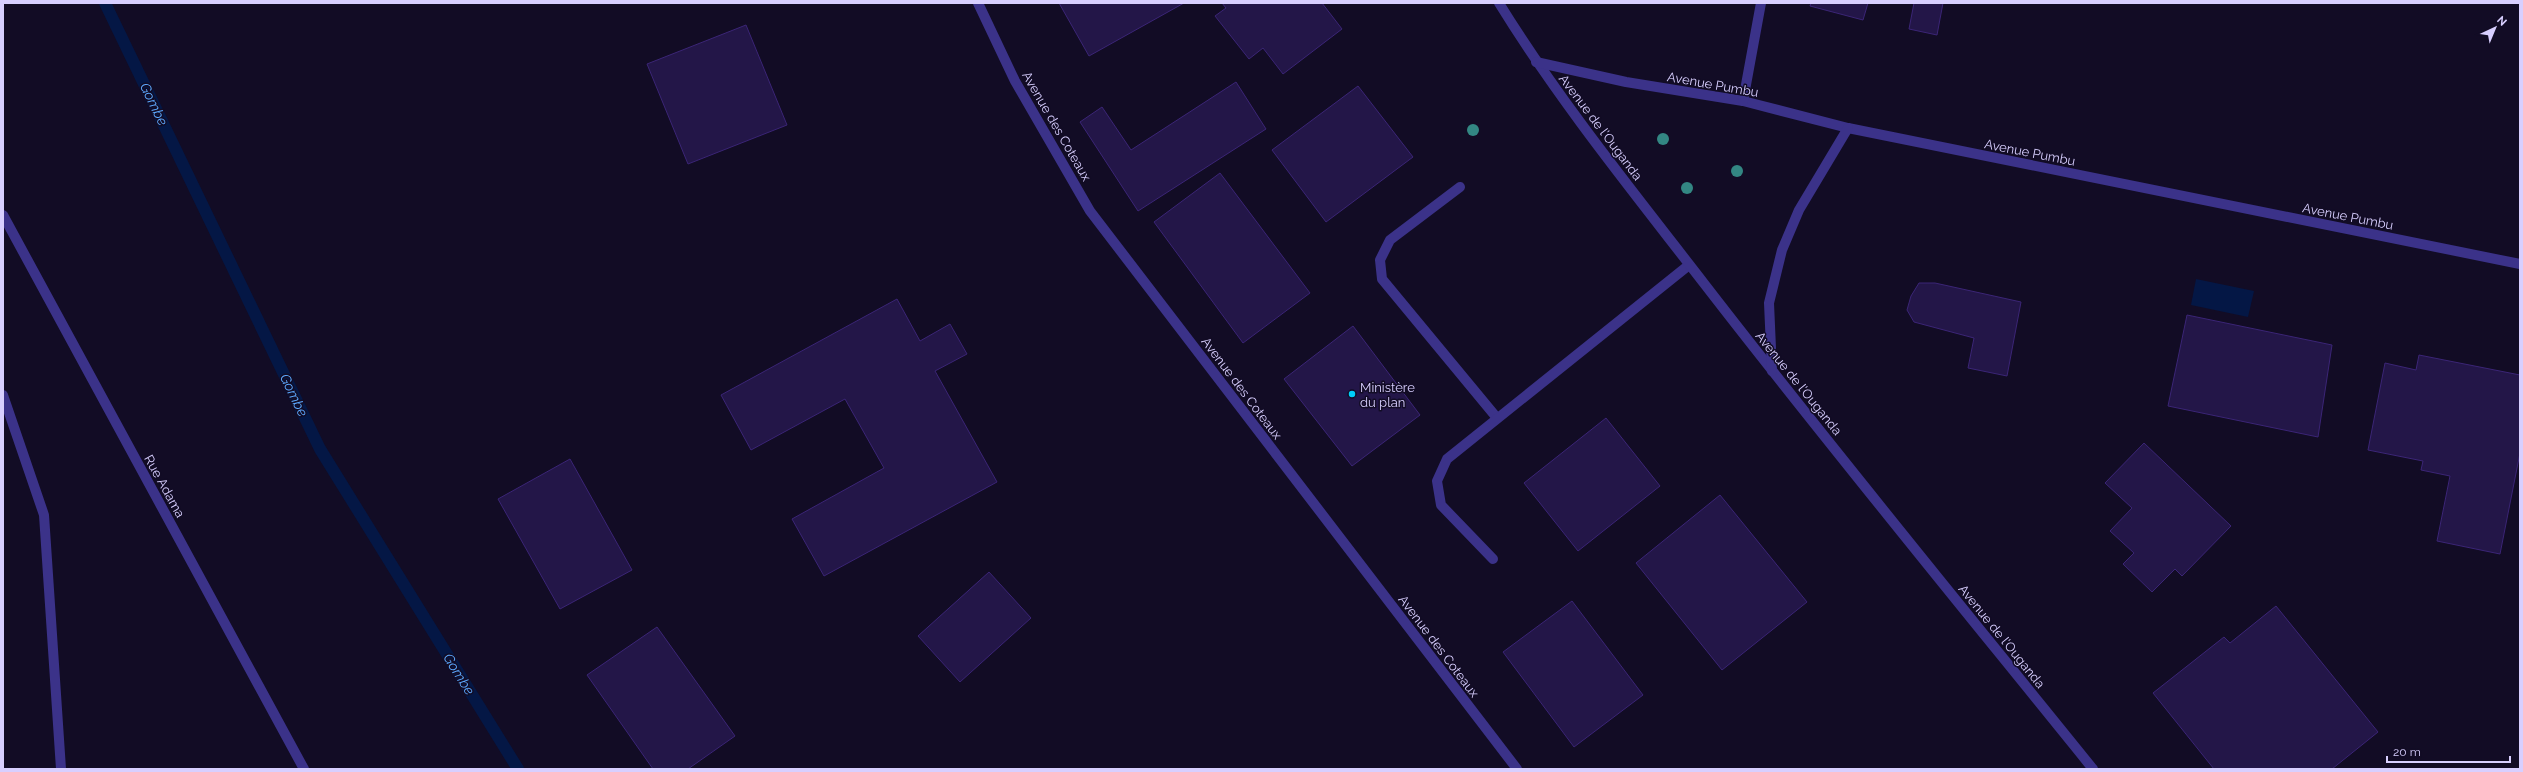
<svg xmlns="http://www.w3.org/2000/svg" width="2523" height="772" viewBox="0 0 2523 772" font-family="Raleway,sans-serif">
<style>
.water{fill:#041745}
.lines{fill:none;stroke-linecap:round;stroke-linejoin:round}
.stream{stroke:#041745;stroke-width:12}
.building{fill:#231648;stroke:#3b2576}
.lane{stroke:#3b3289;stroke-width:10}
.street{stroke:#3b3289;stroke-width:10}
.tree{fill:#338783}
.poi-dot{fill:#00cffa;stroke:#120c25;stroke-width:1.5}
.labels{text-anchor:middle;stroke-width:3;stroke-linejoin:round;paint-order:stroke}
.street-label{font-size:13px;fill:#d8cfff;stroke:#120c25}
.poi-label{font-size:13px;fill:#d8cfff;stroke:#120c25;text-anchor:start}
.water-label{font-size:14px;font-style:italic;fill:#5da9ff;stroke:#120c25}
</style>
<rect width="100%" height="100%" fill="#120c25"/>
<!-- water -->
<polygon class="water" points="2196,279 2254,291 2248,317 2191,305"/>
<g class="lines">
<!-- stream -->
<polyline class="stream" points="105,3 320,449 518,769"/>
</g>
<!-- building -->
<g class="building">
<polygon points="1059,3 1184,3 1089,56"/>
<polygon points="1222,3 1322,3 1342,29 1283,74 1263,48 1249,59 1215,16 1226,8"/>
<polygon points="1811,3 1868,3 1863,20 1810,6"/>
<polygon points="1914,3 1943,3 1937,35 1909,29"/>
<polygon points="746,25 787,125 688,164 647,64"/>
<polygon points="1236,82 1266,129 1138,211 1080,122 1102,107 1131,150"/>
<polygon points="1358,86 1413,157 1326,222 1272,150"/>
<polygon points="1220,173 1310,293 1243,343 1154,222"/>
<polygon points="1919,283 1935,283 2021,302 2007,376 1968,368 1974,338 1914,322 1907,310 1911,296"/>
<polygon points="897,299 920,341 950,324 967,354 935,371 997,482 824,576 792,519 884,468 845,399 751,450 721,395"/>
<polygon points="2187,315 2332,345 2318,437 2168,406"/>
<polygon points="1353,326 1420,415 1352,466 1284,379"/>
<polygon points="2419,355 2520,375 2520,453 2500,554 2437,541 2450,476 2421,470 2423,461 2368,450 2385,363 2416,370"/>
<polygon points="1606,418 1660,486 1578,551 1524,483"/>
<polygon points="2144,443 2231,526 2182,576 2175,569 2152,592 2123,564 2134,553 2110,531 2132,508 2105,483"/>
<polygon points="570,459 632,570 560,609 498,499"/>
<polygon points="1720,495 1807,602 1722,670 1636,563"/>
<polygon points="989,572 1031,618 960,682 918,636"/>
<polygon points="1572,601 1643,695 1574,747 1503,652"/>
<polygon points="2276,606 2378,732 2332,769 2214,769 2153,693 2224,637 2230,643"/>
<polygon points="657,627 735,736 688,769 653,769 587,675"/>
</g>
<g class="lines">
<!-- lane -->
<g class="lane">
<polyline points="1460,187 1390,240 1380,260 1382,279 1497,418"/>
<polyline points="1493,559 1441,505 1437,481 1447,459 1689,265"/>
</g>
<!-- street -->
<g class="street">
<polyline points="978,3 1015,81 1090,211 1517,769"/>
<path d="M1499,3C1560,102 1635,194 1706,286C1832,449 1963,608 2093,769"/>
<polyline points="1536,62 1626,82 1743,101 1848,128 2520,264"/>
<polyline points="1743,101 1761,3"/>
<polyline points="3,215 304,769"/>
<polyline points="1772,371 1769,303 1782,250 1799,210 1848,128"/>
<polyline points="3,395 44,515 61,769"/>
</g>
</g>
<!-- trees -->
<g class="tree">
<circle cx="1473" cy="130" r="6"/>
<circle cx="1663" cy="139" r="6"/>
<circle cx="1737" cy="171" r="6"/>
<circle cx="1687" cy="188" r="6"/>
</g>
<!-- markers -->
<circle class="poi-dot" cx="1352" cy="394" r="4"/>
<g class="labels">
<!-- street labels -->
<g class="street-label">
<text transform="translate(1713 84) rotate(10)" y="5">Avenue Pumbu</text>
<text transform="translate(1057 126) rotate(60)" y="5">Avenue des Coteaux</text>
<text transform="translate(1601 127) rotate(53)" y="5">Avenue de l’Ouganda</text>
<text transform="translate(2030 152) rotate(11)" y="5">Avenue Pumbu</text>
<text transform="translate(2348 216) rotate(11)" y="5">Avenue Pumbu</text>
<text transform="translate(1799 383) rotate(51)" y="5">Avenue de l’Ouganda</text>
<text transform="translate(1242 388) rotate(53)" y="5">Avenue des Coteaux</text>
<text transform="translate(165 486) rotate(61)" y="5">Rue Adama</text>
<text transform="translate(2002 636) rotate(51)" y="5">Avenue de l’Ouganda</text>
<text transform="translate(1439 646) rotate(53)" y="5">Avenue des Coteaux</text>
</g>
<!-- poi labels -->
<g class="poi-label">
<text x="1360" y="392">Ministère<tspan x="1360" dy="15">du plan</tspan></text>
</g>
<!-- water labels -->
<g class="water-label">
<text transform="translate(154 104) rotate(64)" y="5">Gombe</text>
<text transform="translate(294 395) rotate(64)" y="5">Gombe</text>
<text transform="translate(459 674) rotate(58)" y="5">Gombe</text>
</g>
</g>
<!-- border -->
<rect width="2523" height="772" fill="none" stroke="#d8cfff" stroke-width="8"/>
<!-- north arrow -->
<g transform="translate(2495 28) rotate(44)" stroke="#120c25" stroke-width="3" paint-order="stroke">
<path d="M0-3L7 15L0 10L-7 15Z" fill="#d8cfff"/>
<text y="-6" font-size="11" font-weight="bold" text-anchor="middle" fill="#d8cfff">N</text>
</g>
<!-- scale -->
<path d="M2387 756v6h123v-6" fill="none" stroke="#d8cfff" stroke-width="2"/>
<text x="2393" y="756" font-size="12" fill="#d8cfff" stroke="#120c25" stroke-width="3" paint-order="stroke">20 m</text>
</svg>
